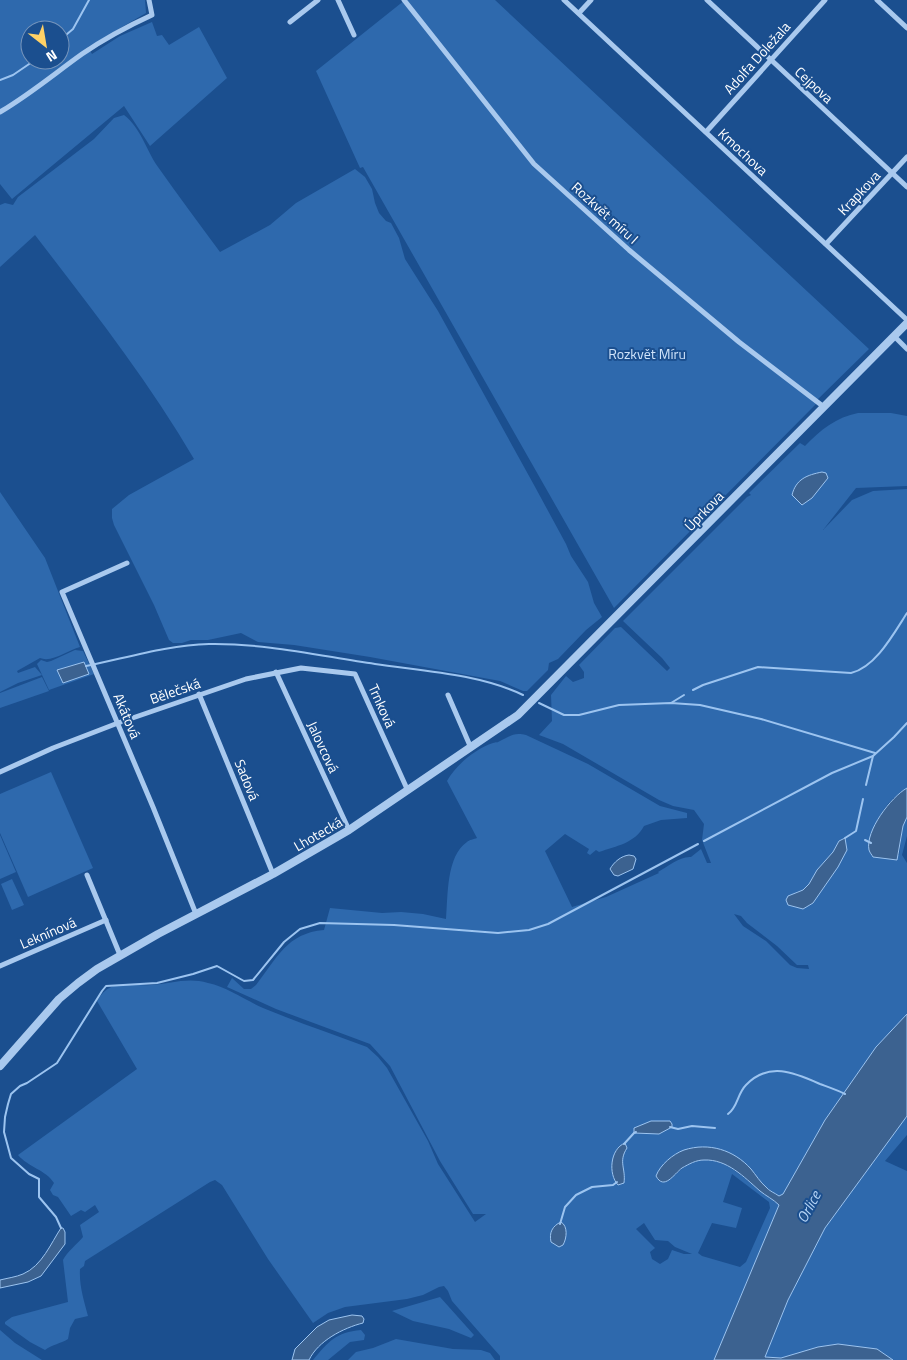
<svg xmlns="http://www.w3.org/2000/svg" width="907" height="1360" viewBox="0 0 907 1360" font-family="'Titillium Web',sans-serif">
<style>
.green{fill:#2e69ad;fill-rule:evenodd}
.water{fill:#3c6290;stroke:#9cc4f0}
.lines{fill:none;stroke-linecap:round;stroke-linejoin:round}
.stream{stroke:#9cc4f0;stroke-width:2}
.minor{stroke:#a9c9ee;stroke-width:5}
.tertiary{stroke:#a9c9ee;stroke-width:8}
.labels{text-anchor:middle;stroke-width:4;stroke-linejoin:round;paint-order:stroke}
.street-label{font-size:14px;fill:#fff;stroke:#1b4f8f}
.park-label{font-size:14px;fill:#cfe3fa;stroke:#1b4f8f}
.water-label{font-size:15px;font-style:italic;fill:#b5d3f5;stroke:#1b4f8f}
</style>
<rect width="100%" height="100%" fill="#1b4f8f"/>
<!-- green -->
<g class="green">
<path d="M0,0H145L146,13L88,47L92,54L120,36L152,22L157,36L162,35L169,45L199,27L227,78L150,146L124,106L12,199L0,184ZM30,30H60V60H30Z"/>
<polygon points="405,0 495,0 869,349 815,402 816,404 614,608 363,167 360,168 316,71"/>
<path d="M124,115C141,128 146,150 158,167C178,195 199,224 220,252L270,225L296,203L355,169L365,177L372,189L375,203L379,213L386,221L391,223L399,238L405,259L438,311L534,485L566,544L571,556L588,582L594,603L602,617L586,630L558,659L549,663L548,670L527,691H523L500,681L370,657L294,645L258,642L241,633L208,640H191L182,643H173L169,640L154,605L114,525L112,518V509L129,495L194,459C148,380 91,308 35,235L0,267V205L5,203L13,205L18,197L94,139L114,118Z"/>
<path d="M858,413H891L907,416V486L856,488L823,530L852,500L873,491L907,489V788C884,801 872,826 869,850L899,855L903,826L907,817V836L902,855L907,863V1014L876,1047L825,1120L783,1194L779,1196L765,1187L749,1167L710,1147L689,1148L675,1175C707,1143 733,1168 760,1191C766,1196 773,1199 779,1205L714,1360H500V1356L452,1301L448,1291L444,1286L439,1287L423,1295L407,1299L345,1307L328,1313L313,1323L268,1259L222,1185L215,1180L210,1182L85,1261L84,1266L80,1269C79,1286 84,1300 88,1316L75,1319L70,1328L68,1339C60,1344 53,1344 45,1350L30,1342L5,1324V1322L12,1317L68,1302L63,1260C67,1252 77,1244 83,1237L80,1225L99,1212L95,1205L85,1212L81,1210L71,1216L58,1197L53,1195L50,1190L54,1183C46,1170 28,1167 18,1155L137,1069L97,1001C111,977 129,987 151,985C171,984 187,977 208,983C227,987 245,1000 263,1008C297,1022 332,1034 367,1047L378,1057L387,1068L428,1141L438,1164L475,1222L486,1214H473L440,1161L390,1066L370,1044L276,1009L227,987L232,978L244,989H251L256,985C277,958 287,933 324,930L330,908L382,913L401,912L423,914L446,919C448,897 446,856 467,842C469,840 474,839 477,838L447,781C456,765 475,749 493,743C499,741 494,744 500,741C511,736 514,732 526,735L588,764L660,806L687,813V818L661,820L644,826C635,843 617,846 599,852L596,850L590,855L587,853L589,849L565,834L545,851L572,907L606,897L659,873L658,872C667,867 680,856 691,857L701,849L707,863H711L702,840L704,824L694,810L673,806L659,800L563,744L539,735L552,721L551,695L566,676L573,682L584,678V672L579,665L615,628L621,627L667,671L670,668L662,658L623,621L747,497L751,495L749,493L800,443L805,446C820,430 837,417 858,413ZM839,841L838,867L813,903L803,909L788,905L796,892L803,890L809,884L817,870L833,852ZM734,914L741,916L747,923L777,946L797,965H808L809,969L797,968L790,965L766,941L743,926ZM732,1174L769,1202L770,1208L746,1262L740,1267L702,1256L698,1253L712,1223L736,1228L742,1208L723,1202ZM644,1223L655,1240L668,1241L675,1247L692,1254H684L672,1250L668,1259L660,1264L652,1259L650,1252L655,1248L636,1229Z"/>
<path d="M0,492L45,558L80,647C68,650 52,663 40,658L17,671L18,673L35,667L42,675L18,683L0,692Z"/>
<path d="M75,650L83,651L94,674L49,690L37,664L41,660L47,662L51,661ZM84,662L88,674L63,683L58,670Z"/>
<polygon points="42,677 49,691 0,708 0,693"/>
<polygon points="51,772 93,868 28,897 0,833 0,794"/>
<polygon points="0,835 16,872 0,879"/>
<polygon points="12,879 24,905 12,910 1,884"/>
<polygon points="907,1116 907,1135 885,1161 907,1171 907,1360 893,1360 877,1349 838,1344 818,1347 781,1358 765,1357 788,1300 825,1228"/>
<polygon points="440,1297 474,1335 471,1338 449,1329 413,1321 392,1311"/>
<polygon points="0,1330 15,1343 42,1360 0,1360"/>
<path d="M361,1330L365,1335L364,1340L350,1342L328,1360H313C328,1342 336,1332 361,1330Z"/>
<polygon points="396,1339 453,1349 481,1350 490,1353 495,1360 348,1360 356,1352 373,1348"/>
</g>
<!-- water -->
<g class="water">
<path d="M822,472L826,473L828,478L812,498L802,505L792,495C796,479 807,475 822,472Z"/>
<polygon points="84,662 89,674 63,683 57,670"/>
<path d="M907,788V817L903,826L897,860L873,857C872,855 870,853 869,850C865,831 891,797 907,788Z"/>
<polygon points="845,838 847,850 838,867 813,903 803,909 788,905 786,900 788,896 803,890 809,884 817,870 833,852 839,841"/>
<path d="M629,855L634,856L636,859L633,869L618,876L614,875L610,869C614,862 621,856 629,855Z"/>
<path d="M907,1014V1116L825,1228L788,1300L765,1357L781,1358L818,1347L838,1344L877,1349L893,1360H714L779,1205C773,1199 766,1196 760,1191C744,1177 727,1159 704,1160C696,1160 689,1164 682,1168C674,1174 664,1191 656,1176C660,1165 673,1154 684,1150C709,1142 734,1150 751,1169C756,1175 760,1182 766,1187C769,1191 775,1193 779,1196L783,1194L825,1120L876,1047Z"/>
<polygon points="651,1121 670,1121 672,1124 672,1127 659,1134 634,1133 634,1128"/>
<path d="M625,1143L627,1148C618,1162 626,1168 624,1183L618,1185C608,1174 610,1149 625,1143Z"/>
<path d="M561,1222C568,1226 567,1238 563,1245L559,1247L551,1242C549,1233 552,1226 561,1222Z"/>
<path d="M61,1228H63L65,1232V1244L41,1276L28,1282L0,1288V1280C8,1278 16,1277 23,1274C42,1266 51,1243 61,1228Z"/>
<path d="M352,1315L362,1316L364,1319L363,1323C343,1328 318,1341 309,1360H292L295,1349L317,1327L329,1320Z"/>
</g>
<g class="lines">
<!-- stream -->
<g class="stream">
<polyline points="60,40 73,29 89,0"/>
<polyline points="0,80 13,75 35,60"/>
<path d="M86,666C126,658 168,645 209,644C264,643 320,656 375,664C423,671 479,674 523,695"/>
<path d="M693,690L703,685L758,667L851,673C876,667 894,633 907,613"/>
<polyline points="539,703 564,715 579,715 619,705 671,703 700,705 761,719 875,753"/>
<polyline points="671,703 684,695"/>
<polyline points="866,785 873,756"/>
<polyline points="845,838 856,831 863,799"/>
<polyline points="865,840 871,843"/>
<polyline points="704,841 832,773 873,756 894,737 907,723"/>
<path d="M728,1114C738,1107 737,1094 746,1085C769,1061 795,1073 820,1084C828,1087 837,1090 845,1094"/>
<polyline points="670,1127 678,1129 692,1126 715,1128"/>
<polyline points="624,1144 634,1133 636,1132"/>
<polyline points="560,1224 565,1207 576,1195 592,1187 613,1185 617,1182"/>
<polyline points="61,1228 56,1217 39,1197 39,1179 29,1174 11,1158 4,1132 5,1117 8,1104 11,1094 20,1086 27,1083 57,1063 102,991 106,986 157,983 193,974 217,966 244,981 253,980 284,942 300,929 320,923 394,925 498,933 529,930 548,924 698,844"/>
</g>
<!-- minor -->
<g class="minor">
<polyline points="338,0 354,35"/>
<polyline points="404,0 534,164 629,250 739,342 824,407"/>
<polyline points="564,0 907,320"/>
<polyline points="707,0 907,187"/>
<polyline points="877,0 907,28"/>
<polyline points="579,13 591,0"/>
<polyline points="290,22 318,0"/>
<path d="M0,112C29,95 54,74 82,54C104,39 128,26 152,15L149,0"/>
<polyline points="706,132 825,0"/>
<polyline points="826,244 907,157"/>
<polyline points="894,336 907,349"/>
<polyline points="127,563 62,592 153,807 196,914"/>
<polyline points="276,672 349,830"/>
<polyline points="199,694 273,874"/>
<polyline points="448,695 471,748"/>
<polyline points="0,772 53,748 118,723 246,679 301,668 355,674 408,791"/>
<polyline points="87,875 120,955"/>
<polyline points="0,966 106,920"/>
</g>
<!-- tertiary -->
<polyline class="tertiary" points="0,1066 59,999 78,983 97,969 158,934 273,874 349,830 518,715 907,323"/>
</g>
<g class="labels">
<!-- street labels -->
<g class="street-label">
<text transform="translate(757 58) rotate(-48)" y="5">Adolfa Doležala</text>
<text transform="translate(814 85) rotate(43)" y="5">Cejpova</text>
<text transform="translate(743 152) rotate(43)" y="5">Kmochova</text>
<text transform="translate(859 193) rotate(-47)" y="5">Krapkova</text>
<text transform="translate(605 213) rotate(42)" y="5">Rozkvět míru I</text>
<text transform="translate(704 511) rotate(-46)" y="5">Úprkova</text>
<text transform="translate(175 691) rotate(-19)" y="5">Bělečská</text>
<text transform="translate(382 706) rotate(66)" y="5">Trnková</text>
<text transform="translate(127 716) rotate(67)" y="5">Akátová</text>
<text transform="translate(323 747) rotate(65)" y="5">Jalovcová</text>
<text transform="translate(247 780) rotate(68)" y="5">Sadová</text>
<text transform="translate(318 834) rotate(-30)" y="5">Lhotecká</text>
<text transform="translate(48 933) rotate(-23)" y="5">Leknínová</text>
</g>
<!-- park labels -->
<g class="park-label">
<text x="647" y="359">Rozkvět Míru</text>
</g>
<!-- water labels -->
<g class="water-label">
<text transform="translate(809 1207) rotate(-62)" y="5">Orlice</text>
</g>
</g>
<!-- north arrow -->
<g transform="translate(45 45) rotate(149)"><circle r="24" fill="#1b4f8f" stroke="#7695bc"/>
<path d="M0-4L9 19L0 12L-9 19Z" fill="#ffd166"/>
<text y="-8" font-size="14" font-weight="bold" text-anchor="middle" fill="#ffffff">N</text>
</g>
</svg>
